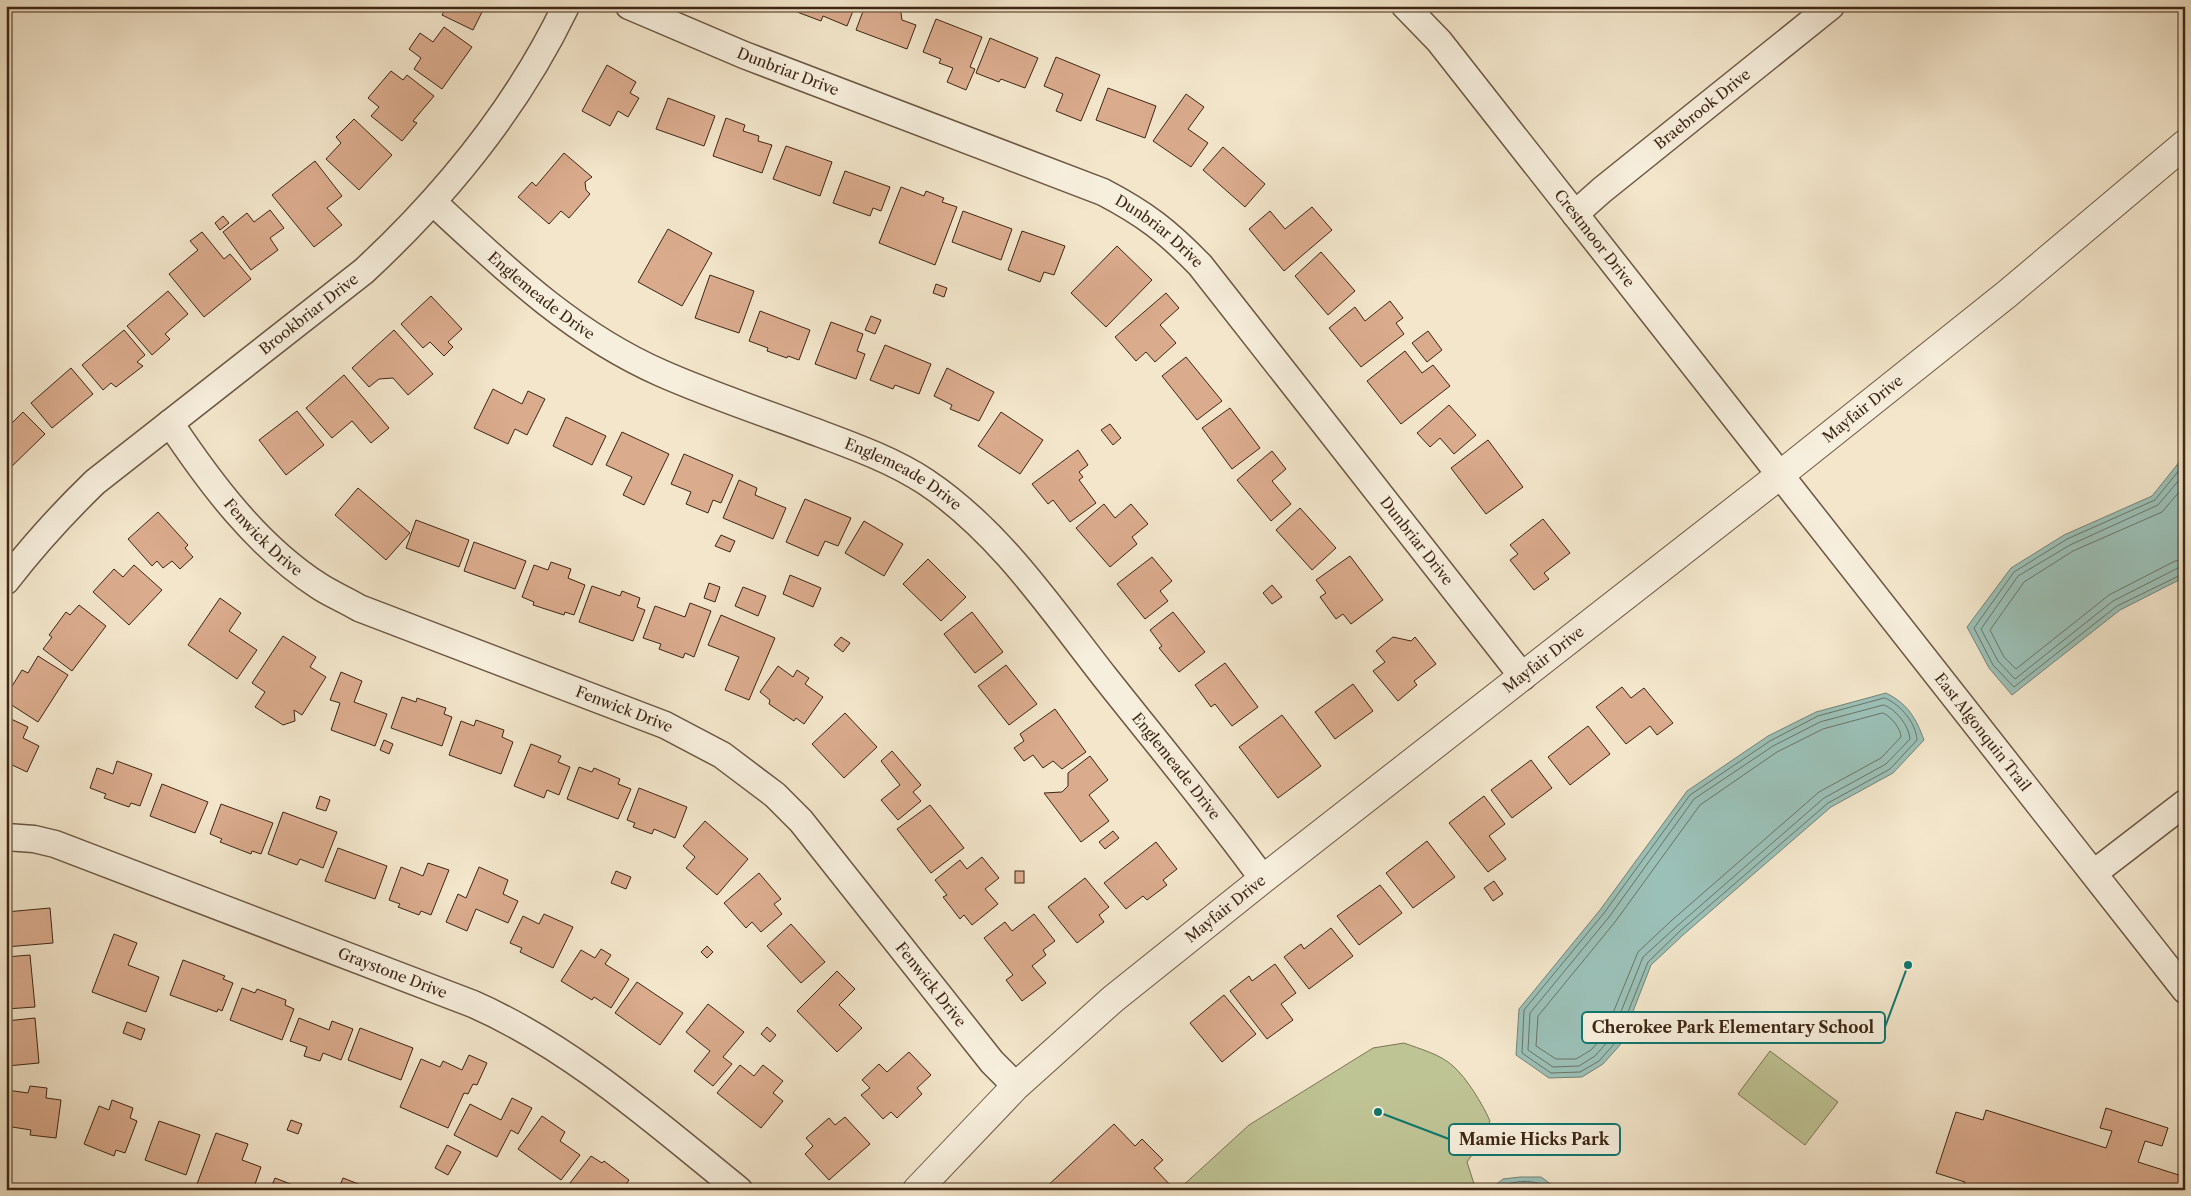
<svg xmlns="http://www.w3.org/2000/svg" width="2191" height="1196" viewBox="0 0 2191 1196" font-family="'Libre Caslon Text',serif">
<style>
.green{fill:#bfc495;stroke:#7e7554}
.water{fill:#9bc0b7;stroke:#768276}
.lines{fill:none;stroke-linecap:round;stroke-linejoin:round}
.shore{stroke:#6c7366;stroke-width:1}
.building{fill:#daab8d;stroke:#3e2614}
.minor-casing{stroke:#6b5642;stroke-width:29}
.tertiary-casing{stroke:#6b5642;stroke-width:30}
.minor{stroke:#f7efdd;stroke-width:26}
.tertiary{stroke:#f7efdd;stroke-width:28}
.labels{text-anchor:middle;stroke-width:5;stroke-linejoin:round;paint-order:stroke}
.street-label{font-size:15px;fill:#3e2614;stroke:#f7efdd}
.leader{fill:none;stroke:#0f766e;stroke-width:2}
.callout-dot{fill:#0f766e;stroke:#f7efdd;stroke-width:2}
.callout{fill:#f7efdd;stroke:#0f766e;stroke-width:2}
.callout-label{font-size:16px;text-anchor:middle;font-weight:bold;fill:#3e2614}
</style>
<rect width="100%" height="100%" fill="#f3e6cb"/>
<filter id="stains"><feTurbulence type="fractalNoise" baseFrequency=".004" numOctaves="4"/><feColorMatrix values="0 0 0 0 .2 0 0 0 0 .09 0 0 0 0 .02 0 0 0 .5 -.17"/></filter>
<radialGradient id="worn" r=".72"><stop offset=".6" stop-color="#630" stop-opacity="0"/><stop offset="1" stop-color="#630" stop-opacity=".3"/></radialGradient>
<!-- green -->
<g class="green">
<path d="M1404,1043C1420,1049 1440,1054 1453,1066C1467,1078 1483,1105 1490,1121L1479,1145L1467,1162L1476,1190H1178L1249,1125L1373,1048Z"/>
<polygon points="1770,1051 1838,1102 1805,1145 1738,1094"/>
</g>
<!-- water -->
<g class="water">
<polygon points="2185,455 2185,577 2120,610 2012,695 1989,668 1967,627 2011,568 2064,535 2152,496"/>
<path d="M1886,693C1908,704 1916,718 1924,740L1893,773L1831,807L1683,935L1651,965L1620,1045L1603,1064L1582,1077L1549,1078L1516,1055L1519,1009L1600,910L1687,791L1768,736L1816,712Z"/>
<polygon points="1520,1177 1541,1177 1559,1190 1489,1190 1503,1179"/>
</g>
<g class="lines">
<!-- shore -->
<g class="shore">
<polyline points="2185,463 2155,500 2067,539 2014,572 1974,628 1993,665 2014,687 2117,606 2185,573"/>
<polyline points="2185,473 2158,505 2070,545 2018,576 1981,629 1998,661 2015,679 2113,601 2178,568 2185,566"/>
<polyline points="2185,485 2162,512 2073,551 2024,582 1990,630 2004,657 2016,669 2109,595 2175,561 2185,559"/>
<path d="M1885,698C1901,705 1916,723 1917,740L1890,769L1828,803L1680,931L1648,962L1616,1042L1599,1061L1580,1072L1551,1073L1522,1053L1524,1010L1604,913L1690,795L1770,741L1818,716Z"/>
<path d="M1884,705C1896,709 1909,726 1910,739L1886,764L1824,798L1676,927L1643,957L1610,1039L1595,1056L1579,1066L1553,1067L1528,1050L1530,1013L1609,917L1694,799L1773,746L1820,722Z"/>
<path d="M1883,713C1891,716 1901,729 1901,737L1881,758L1819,792L1671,921L1638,952L1604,1035L1591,1050L1576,1059H1556L1536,1046L1538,1016L1615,922L1700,805L1777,752L1823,729Z"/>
<path d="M1497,1190C1511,1179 1537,1178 1551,1190"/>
</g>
</g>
<!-- building -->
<g class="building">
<polygon points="447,6 485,6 473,30 442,15"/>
<polygon points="799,6 855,6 847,26 823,16 821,21 797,12"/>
<polygon points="865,6 900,6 902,20 916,25 907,49 856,30"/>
<polygon points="936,19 982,37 970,67 975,69 966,90 947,82 953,68 939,63 941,59 923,52"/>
<polygon points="444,27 472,47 442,89 414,69 421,58 409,49 420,33 433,42"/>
<polygon points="990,38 1038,58 1025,88 1001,79 999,82 976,73"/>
<polygon points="1056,57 1100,75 1081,121 1056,111 1063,94 1044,86"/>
<polygon points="607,65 636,82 630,93 639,98 628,117 618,111 610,126 582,111"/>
<polygon points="391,71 403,80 407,75 434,96 413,121 417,123 402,141 371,116 379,107 368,98"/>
<polygon points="1108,88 1156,106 1145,138 1096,120"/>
<polygon points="1186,94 1204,107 1188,129 1208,143 1191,167 1153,141"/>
<polygon points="668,98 715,116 704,146 656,129"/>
<polygon points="726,118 745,125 743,131 759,136 758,141 772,145 762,173 713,156"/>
<polygon points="354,119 392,155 359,190 326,159 341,143 336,137"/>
<polygon points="786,146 832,162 820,196 773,179"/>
<polygon points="1223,147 1265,184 1245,207 1203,170"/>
<polygon points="564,153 592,177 585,182 586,190 590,194 569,218 561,211 549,224 518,197 532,182 536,186"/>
<polygon points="315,161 342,196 327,208 342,225 314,247 272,195"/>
<polygon points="845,171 890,187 881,211 873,208 870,216 833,203"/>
<polygon points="901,187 924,196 926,191 944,198 942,202 957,207 935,265 879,243"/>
<polygon points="1312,207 1332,230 1284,271 1249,229 1270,211 1285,229"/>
<polygon points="270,210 284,228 270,238 278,250 251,270 223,232 247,213 254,222"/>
<polygon points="963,211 1012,229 1001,260 952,242"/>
<polygon points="223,216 229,223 220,230 215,223"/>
<polygon points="668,229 712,253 682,306 638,282"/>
<polygon points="1022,231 1065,246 1054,275 1044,272 1040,282 1008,270"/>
<polygon points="202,232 224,259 230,254 251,279 204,317 169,274 198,250 190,241"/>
<polygon points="1117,246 1152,280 1106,327 1071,293"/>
<polygon points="1321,252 1355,291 1328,315 1295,276"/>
<polygon points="710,275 754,291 739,333 695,318"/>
<polygon points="936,284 947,288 944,297 933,293"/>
<polygon points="168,291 188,314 165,334 170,339 152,355 127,326"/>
<polygon points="1166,293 1179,308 1160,325 1176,343 1155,362 1146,352 1136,361 1115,337"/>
<polygon points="431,296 462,329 448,342 453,347 444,356 430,342 423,348 401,324"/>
<polygon points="1390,301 1403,318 1396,323 1404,334 1361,367 1329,328 1355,307 1365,321"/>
<polygon points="760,311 810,330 799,360 788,356 787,358 767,351 768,348 749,341"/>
<polygon points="871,316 881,320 875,334 865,330"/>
<polygon points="831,322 863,334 857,351 865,354 856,379 815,364"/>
<polygon points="124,330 145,355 137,362 143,366 116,387 111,383 103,390 82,365"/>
<polygon points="394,330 433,374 408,395 393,378 379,379 369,387 352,368"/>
<polygon points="1428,331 1442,350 1427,362 1412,343"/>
<polygon points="885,345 931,364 919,394 895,385 893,389 870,380"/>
<polygon points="1405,351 1422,373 1433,365 1450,386 1401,424 1367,381"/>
<polygon points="1186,357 1222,401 1197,420 1162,376"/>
<polygon points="71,368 93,394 52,428 31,403"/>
<polygon points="947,368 994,392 979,421 950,409 952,405 934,396"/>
<polygon points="344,375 389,428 371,443 352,421 332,438 306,408"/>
<polygon points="493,389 522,404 528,391 545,399 527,435 515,429 508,444 474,428"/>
<polygon points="1449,405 1476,435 1454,454 1440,438 1430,447 1417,433"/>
<polygon points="1230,408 1260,448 1232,469 1202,428"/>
<polygon points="297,411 324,445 286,475 259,440"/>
<polygon points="23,412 45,434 6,472 6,429"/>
<polygon points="1001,412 1043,440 1020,474 978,446"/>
<polygon points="566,417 606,436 592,465 553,446"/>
<polygon points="1110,424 1121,438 1113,445 1101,430"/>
<polygon points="622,432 669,454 644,505 623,495 632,477 606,465"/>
<polygon points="1488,440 1523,487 1486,514 1451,468"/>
<polygon points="1078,450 1088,465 1079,472 1083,477 1079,480 1096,503 1070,522 1053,500 1048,504 1032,484"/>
<polygon points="1272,451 1286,469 1272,481 1291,504 1271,521 1237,480"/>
<polygon points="684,454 733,475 721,503 713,500 708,513 686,504 691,492 671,484"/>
<polygon points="739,480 757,488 755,495 786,508 773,539 723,518"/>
<polygon points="358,488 410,533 386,560 335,515"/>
<polygon points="805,499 851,518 838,546 825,541 818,556 786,542"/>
<polygon points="1104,504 1115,518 1131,504 1148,524 1132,537 1137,544 1110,567 1076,528"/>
<polygon points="1300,508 1336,548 1312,570 1276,530"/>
<polygon points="158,512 188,545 185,548 193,557 180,569 172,561 163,568 157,561 152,566 128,539"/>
<polygon points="1543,519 1570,553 1544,573 1549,579 1534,590 1510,560 1518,554 1510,545"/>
<polygon points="416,520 469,540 459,567 406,548"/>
<polygon points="864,521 903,544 884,576 845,553"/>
<polygon points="721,535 735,541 730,552 715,546"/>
<polygon points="474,542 526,561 515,589 464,571"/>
<polygon points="1350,556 1383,600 1351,624 1343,614 1336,619 1320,597 1326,593 1316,580"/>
<polygon points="1152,557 1172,581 1160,591 1168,601 1145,619 1117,584"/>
<polygon points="928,559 966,597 941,621 903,584"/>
<polygon points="551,562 571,569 568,578 585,585 574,615 565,612 564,615 533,605 534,602 522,597 534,565 548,570"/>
<polygon points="134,565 162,590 129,625 93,592 114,569 123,577"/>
<polygon points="790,575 821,588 813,607 783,594"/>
<polygon points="709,583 720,587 715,602 704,598"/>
<polygon points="1272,585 1282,597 1272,604 1263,593"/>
<polygon points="592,586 620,596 622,591 640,598 637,607 645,610 633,641 579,622"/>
<polygon points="743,587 766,596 758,616 735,606"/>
<polygon points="220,598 241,613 229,631 257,650 237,679 188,645"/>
<polygon points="690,603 711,611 694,657 685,653 683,658 659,649 661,644 643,638 655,606 685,617"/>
<polygon points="79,605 106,626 72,671 43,649 52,637 49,635 66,612 70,615"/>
<polygon points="972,612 1003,652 975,673 944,634"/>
<polygon points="1173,612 1205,652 1179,672 1159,648 1162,646 1150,630"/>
<polygon points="721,615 775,638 749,700 725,690 739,657 708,645"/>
<polygon points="283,636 316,657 310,667 326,677 302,715 294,710 295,721 283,725 255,707 265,692 252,683"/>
<polygon points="841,637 850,643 843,652 834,645"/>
<polygon points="1393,637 1411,641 1415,637 1436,664 1414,681 1417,685 1398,701 1373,671 1385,662 1376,651"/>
<polygon points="38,656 68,675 38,722 7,702 12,694 9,691 22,670 28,673"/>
<polygon points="1225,663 1258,707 1232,726 1215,704 1211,707 1195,685"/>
<polygon points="1006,665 1037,704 1009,725 978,686"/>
<polygon points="778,666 793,677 797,670 809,678 805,684 823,697 804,724 796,718 794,721 769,704 770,700 760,692"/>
<polygon points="341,672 362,681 354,702 387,714 375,746 331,730 340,703 330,700"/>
<polygon points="1353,684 1373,711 1335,739 1315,712"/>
<polygon points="1622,687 1631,698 1644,688 1673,723 1657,735 1650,726 1626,744 1596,707"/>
<polygon points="402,697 416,702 417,698 446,708 444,714 452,717 442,746 391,728"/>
<polygon points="1055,709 1086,752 1062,769 1053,761 1043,768 1033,755 1024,761 1014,748 1024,741 1020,734"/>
<polygon points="845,713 877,747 844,778 812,744"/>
<polygon points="1282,715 1321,766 1278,798 1239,747"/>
<polygon points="9,718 28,727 23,738 39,746 27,772 10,764 6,772 6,722"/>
<polygon points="476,720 504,730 502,737 513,742 501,774 449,755 461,721 474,726"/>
<polygon points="1588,726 1610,754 1570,785 1548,757"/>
<polygon points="384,740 393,744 389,754 380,750"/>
<polygon points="531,744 561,756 558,762 570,767 559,795 547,790 544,798 514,786"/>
<polygon points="892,751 921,785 913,792 921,801 898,820 881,800 900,785 881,761"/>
<polygon points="1090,756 1108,780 1089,795 1109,821 1081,842 1044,793 1062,792 1068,786 1068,773"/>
<polygon points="1531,760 1552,788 1512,818 1491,790"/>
<polygon points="117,761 152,774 140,806 131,803 129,807 104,798 106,794 90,788 97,768 113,774"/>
<polygon points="579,767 592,772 594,768 620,779 618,784 631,789 618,819 567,799"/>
<polygon points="162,784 208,802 195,833 150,816"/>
<polygon points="639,788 687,807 675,838 654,829 652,834 633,827 635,823 627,820"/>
<polygon points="320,796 330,800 326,811 316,808"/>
<polygon points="1484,796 1505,824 1489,836 1506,859 1488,872 1449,823"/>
<polygon points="221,804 273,823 261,854 252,851 251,854 220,842 222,839 210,834"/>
<polygon points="930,805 964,848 931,873 897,829"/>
<polygon points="283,812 337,832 323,868 300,859 297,865 268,854"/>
<polygon points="705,821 748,859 717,895 686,868 695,857 683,846"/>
<polygon points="1113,831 1119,838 1105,849 1099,842"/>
<polygon points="1427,841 1455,877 1413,908 1386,873"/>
<polygon points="1156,842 1177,869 1163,880 1167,885 1147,900 1143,896 1126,909 1104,883"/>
<polygon points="338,848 387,866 375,899 325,881"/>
<polygon points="982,857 999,878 985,889 998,904 972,925 964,915 960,919 943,897 947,895 935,880 960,860 967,869"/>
<polygon points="428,863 449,870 431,915 421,911 419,915 398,907 400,904 389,900 401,867 423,876"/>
<polygon points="479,867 508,880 503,894 518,901 508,923 476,909 467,931 446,922 458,894 466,898"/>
<polygon points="616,871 631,877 626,889 611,883"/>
<rect x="1015" y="871" width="9" height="12"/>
<polygon points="759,873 781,899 774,904 782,914 761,932 752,922 746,928 724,903"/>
<polygon points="1085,878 1109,907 1099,915 1104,922 1077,943 1048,907"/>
<polygon points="1494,881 1503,894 1493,901 1484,888"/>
<polygon points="1380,885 1402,913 1359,945 1337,916"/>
<polygon points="50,908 53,943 6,947 6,912"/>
<polygon points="544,914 573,927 553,968 520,952 522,948 510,943 523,916 539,924"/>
<polygon points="1034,914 1055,941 1043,950 1046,955 1032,966 1046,983 1022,1001 1006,980 1013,975 984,938 1005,922 1012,931"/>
<polygon points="791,924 825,962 801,983 767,946"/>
<polygon points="1331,928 1353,956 1309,989 1284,957 1301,944 1304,949"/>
<polygon points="114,934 137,943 128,965 159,977 146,1012 92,992"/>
<polygon points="707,946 713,952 707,958 701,952"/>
<polygon points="601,949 611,955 605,964 629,979 611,1008 594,997 592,1000 561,981 581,950 595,958"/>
<polygon points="30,955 35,1007 6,1009 6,957"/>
<polygon points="183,960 225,976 223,979 233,983 222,1011 218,1009 217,1012 170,995"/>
<polygon points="1275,964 1296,993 1281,1004 1293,1020 1267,1039 1230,991 1249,976 1252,981"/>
<polygon points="837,971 855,989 839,1005 862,1028 837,1052 797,1011"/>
<polygon points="637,982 683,1013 660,1045 615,1013"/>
<polygon points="242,988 255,993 257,989 286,1000 285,1005 294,1009 282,1040 230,1020"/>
<polygon points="1224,995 1256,1034 1222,1062 1190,1023"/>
<polygon points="708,1004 744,1032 723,1057 732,1064 713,1086 694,1071 710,1051 686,1032"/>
<polygon points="35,1018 39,1063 7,1066 6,1021"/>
<polygon points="299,1018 329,1030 332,1021 353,1029 341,1060 323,1053 320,1061 304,1056 307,1047 290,1041"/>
<polygon points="127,1022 145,1029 141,1040 123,1033"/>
<polygon points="767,1027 776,1035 770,1042 761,1034"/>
<polygon points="360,1028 413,1048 401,1080 348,1060"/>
<polygon points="909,1052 931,1075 917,1088 922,1094 897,1118 891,1112 883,1119 861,1095 870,1088 862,1080 879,1064 887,1072"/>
<polygon points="469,1055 487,1063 477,1085 473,1084 468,1094 464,1093 448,1128 400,1107 421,1059 440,1067 443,1061 462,1070"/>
<polygon points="740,1065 754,1076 763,1065 783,1081 773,1093 783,1101 761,1128 717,1093"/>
<polygon points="30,1086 47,1088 46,1098 61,1100 56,1138 30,1135 31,1130 6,1126 7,1090 28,1093"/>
<polygon points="512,1098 532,1108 518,1134 511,1130 497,1157 454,1135 470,1104 501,1120"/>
<polygon points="112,1100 133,1108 130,1118 137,1121 125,1153 116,1150 114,1156 84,1144 99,1106 109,1110"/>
<polygon points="2106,1108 2168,1128 2162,1146 2145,1141 2138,1162 2185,1177 2185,1190 1962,1190 1965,1182 1936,1173 1956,1112 1983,1120 1986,1110 2106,1148 2112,1131 2100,1128"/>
<polygon points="542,1116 565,1132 560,1141 580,1155 561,1180 518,1149"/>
<polygon points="845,1117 870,1144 829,1180 805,1154 813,1146 806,1138 829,1118 835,1125"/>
<polygon points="291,1120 302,1124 298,1134 287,1130"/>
<polygon points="159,1121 200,1135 186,1175 145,1160"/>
<polygon points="1114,1124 1135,1146 1142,1139 1163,1160 1154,1168 1175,1190 1043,1190"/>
<polygon points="216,1133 248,1144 242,1160 261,1167 253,1190 212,1190 197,1184"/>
<polygon points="447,1145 461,1152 448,1175 435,1168"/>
<polygon points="591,1156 602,1163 604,1161 629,1180 622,1190 607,1190 602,1186 599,1190 579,1190 570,1183"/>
<polygon points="275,1178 306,1190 270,1190"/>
<polygon points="343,1178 374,1190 338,1190"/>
</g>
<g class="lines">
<defs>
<g id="minor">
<path id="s1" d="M629,6L744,55L1103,192C1145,214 1167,231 1200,265L1523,677"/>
<path id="s2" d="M1405,6L1439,41L2185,990"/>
<path id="s3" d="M434,203C504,268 572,334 661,373C713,396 768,414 821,434C856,447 894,461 926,482C999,531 1050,607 1104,676C1157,743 1213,810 1263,879"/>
<path id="s4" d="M1575,214L1602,190L1831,6"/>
<path id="s5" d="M170,423C210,483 257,546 319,586C331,594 346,600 359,608L665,725L722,755L775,795L801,821L992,1062L1016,1086"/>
<path id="s6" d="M6,581C33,546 63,513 95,482L364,271C447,194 517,108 566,6"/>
<path id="s7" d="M6,837L34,839L55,844L473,1004C571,1047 656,1123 739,1190"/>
<polyline points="2094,873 2185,803"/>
</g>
<g id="tertiary">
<path id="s8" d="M917,1190L1016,1086L1113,999L1263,879L1780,475L2007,294L2185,144"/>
</g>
</defs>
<!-- minor casing -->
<use href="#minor" class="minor-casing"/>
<!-- tertiary casing -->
<use href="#tertiary" class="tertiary-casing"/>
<!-- minor -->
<use href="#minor" class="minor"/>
<!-- tertiary -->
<use href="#tertiary" class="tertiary"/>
</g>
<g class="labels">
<!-- street labels -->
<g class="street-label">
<text dy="5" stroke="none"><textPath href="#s1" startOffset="172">Dunbriar Drive</textPath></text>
<text dy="5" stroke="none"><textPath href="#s4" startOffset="165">Braebrook Drive</textPath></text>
<text dy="5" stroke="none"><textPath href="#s1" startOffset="578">Dunbriar Drive</textPath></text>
<text dy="5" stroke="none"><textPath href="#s2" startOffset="300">Crestmoor Drive</textPath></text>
<text dy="5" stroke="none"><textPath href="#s3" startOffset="142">Englemeade Drive</textPath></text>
<text dy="5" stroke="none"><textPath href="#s6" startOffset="405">Brookbriar Drive</textPath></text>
<text dy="5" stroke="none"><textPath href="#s8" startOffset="1228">Mayfair Drive</textPath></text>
<text dy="5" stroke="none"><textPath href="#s3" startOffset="548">Englemeade Drive</textPath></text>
<text dy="5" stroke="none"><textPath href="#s5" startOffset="148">Fenwick Drive</textPath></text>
<text dy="5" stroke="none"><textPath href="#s1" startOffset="982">Dunbriar Drive</textPath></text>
<text dy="5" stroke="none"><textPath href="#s8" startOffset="822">Mayfair Drive</textPath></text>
<text dy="5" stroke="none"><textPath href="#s5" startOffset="552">Fenwick Drive</textPath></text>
<text dy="5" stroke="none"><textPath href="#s2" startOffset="928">East Algonquin Trail</textPath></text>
<text dy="5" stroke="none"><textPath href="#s3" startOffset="952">Englemeade Drive</textPath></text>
<text dy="5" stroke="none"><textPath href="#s8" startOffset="418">Mayfair Drive</textPath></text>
<text dy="5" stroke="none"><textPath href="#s7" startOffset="411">Graystone Drive</textPath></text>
<text dy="5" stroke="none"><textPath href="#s5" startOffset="972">Fenwick Drive</textPath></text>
</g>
</g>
<!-- callouts -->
<path class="leader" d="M1908 965L1885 1027M1378 1112L1449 1139"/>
<g class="callout-dot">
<circle cx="1908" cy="965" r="5"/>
<circle cx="1378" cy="1112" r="5"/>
</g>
<g class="callout">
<rect x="1582" y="1012" width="303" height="31" rx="5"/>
<rect x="1449" y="1124" width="171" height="31" rx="5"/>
</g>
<g class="callout-label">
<text x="1733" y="1033">Cherokee Park Elementary School</text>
<text x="1534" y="1145">Mamie Hicks Park</text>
</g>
<!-- margin -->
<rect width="2191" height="1196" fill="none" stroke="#f3e6cb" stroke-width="25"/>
<rect x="8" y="8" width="2176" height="1181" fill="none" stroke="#3e2614" stroke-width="2.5"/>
<rect x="12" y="12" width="2166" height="1171" fill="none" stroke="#3e2614"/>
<rect width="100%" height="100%" filter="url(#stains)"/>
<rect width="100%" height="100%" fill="url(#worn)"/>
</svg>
